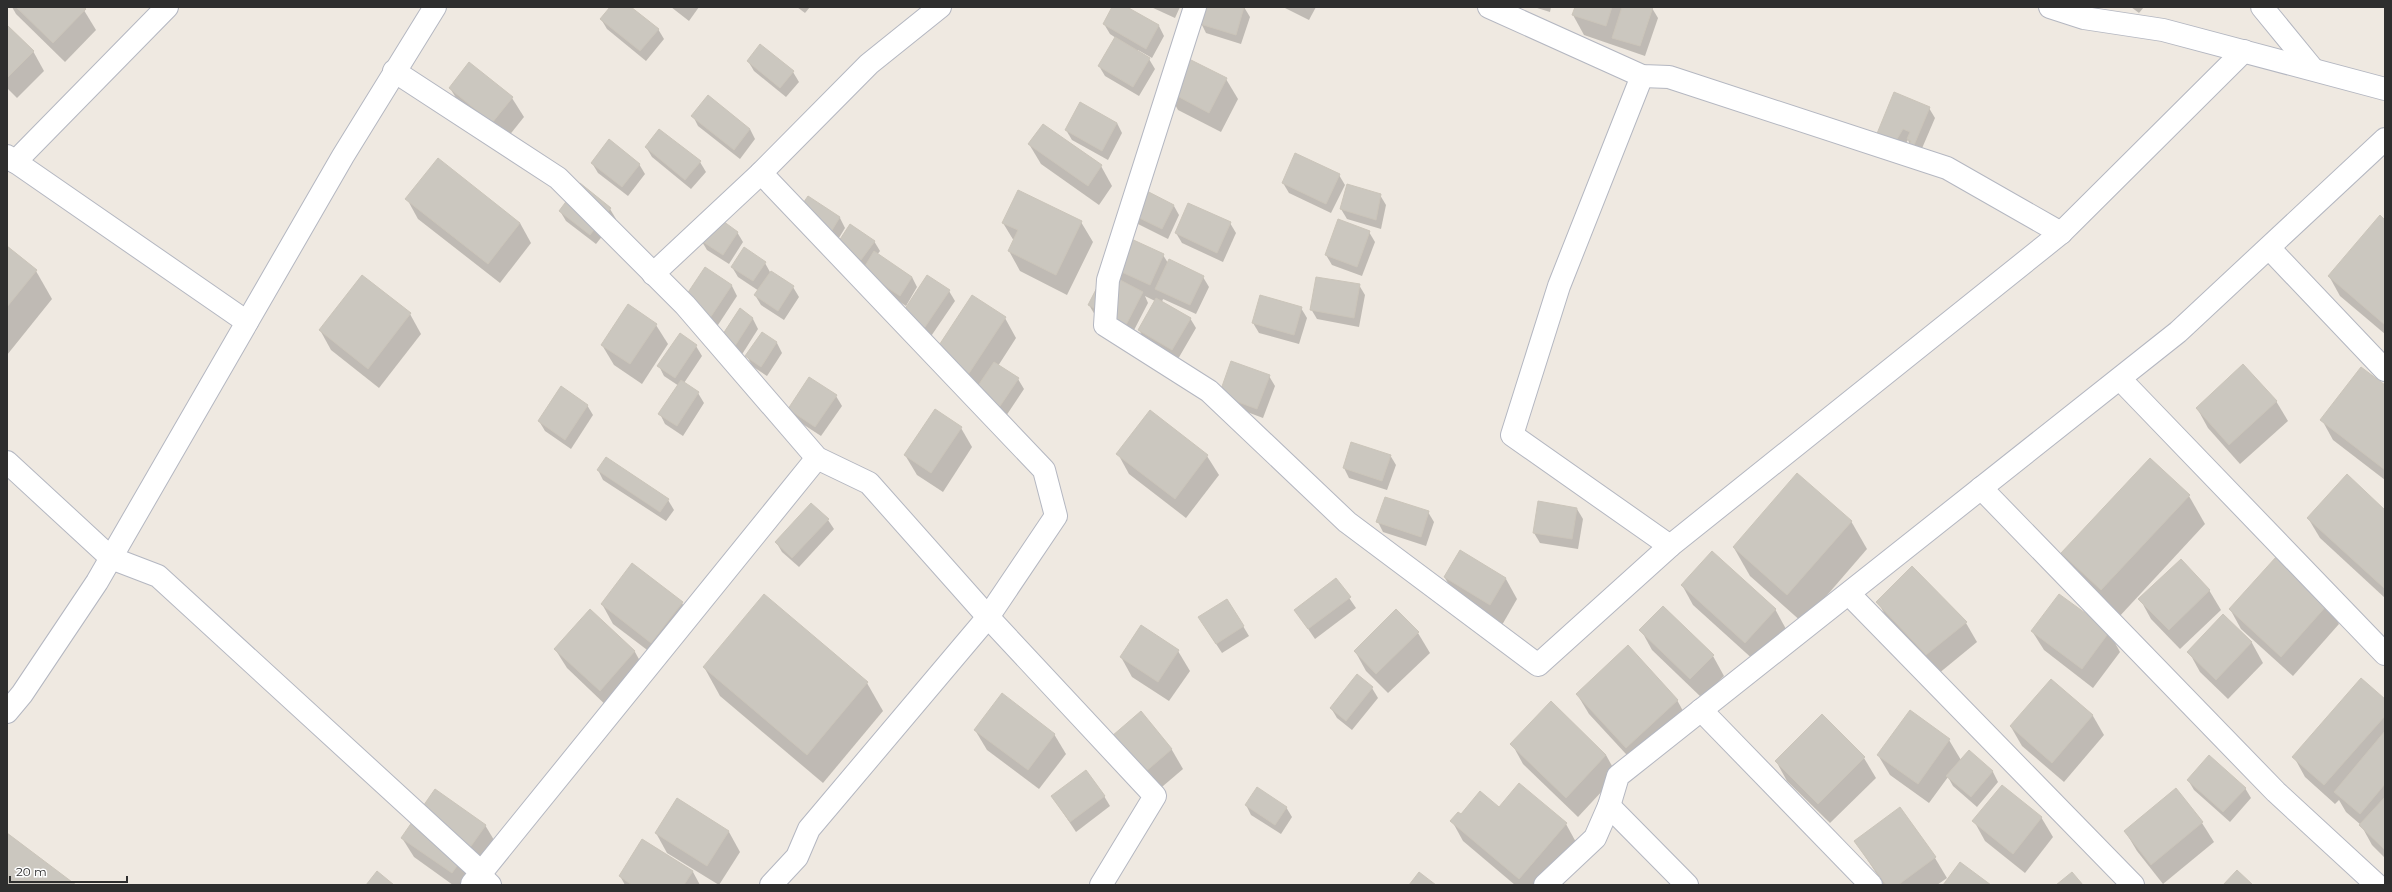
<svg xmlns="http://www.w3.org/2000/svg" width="2392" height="892" viewBox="0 0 2392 892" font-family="Montserrat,sans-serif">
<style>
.shadow{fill:#0003}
.building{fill:#cbc7bf;stroke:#cbc5ba}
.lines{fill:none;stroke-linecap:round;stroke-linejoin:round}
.minor-casing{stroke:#b4b7c1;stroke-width:24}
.tertiary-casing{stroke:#b4b7c1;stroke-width:24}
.minor{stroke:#fff;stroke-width:22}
.tertiary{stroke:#fff;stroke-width:22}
</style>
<rect width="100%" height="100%" fill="#efe9e1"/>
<!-- shadow -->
<g class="shadow">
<polygon points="12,7 82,7 96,30 65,62 16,14"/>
<polygon points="611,7 629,7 658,29 664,39 646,61 607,29 601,19"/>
<polygon points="671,7 699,7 689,21"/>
<polygon points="797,7 810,7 805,13"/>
<polygon points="1114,7 1125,7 1159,26 1164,36 1152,58 1138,50 1137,52 1149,59 1155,69 1139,96 1105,76 1099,66 1116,38 1110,34 1104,24"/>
<polygon points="1151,7 1180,7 1175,18"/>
<polygon points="1206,7 1244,7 1250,17 1241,44 1206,33 1201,23"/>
<polygon points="1283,7 1316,7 1309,20"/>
<polygon points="1534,7 1551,7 1550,12"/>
<polygon points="1576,7 1652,8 1658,18 1645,56 1584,35 1573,15"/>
<polygon points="2131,7 2144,7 2139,13"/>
<polygon points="7,26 33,51 44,71 17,98 7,88"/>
<polygon points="748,61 793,72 799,82 786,97 754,71"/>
<polygon points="1226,79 1238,99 1221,132 1178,110 1167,90"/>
<polygon points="450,88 512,98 524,117 504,142 462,108"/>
<polygon points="1929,108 1935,118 1917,160 1908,140 1899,153 1877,136"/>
<polygon points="693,116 750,129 755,139 740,159 698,126"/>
<polygon points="1117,123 1122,133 1108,160 1072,140 1066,130"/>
<polygon points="1029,144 1101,166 1112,186 1099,205 1041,164"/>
<polygon points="646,147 700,162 706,172 691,189 652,157"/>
<polygon points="592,163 639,164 645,174 628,196 598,173"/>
<polygon points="1339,175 1345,185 1331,213 1289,193 1283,183"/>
<polygon points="580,185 610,209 616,219 596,244 566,221 560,211"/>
<polygon points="1018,191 1081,222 1093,242 1067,295 1020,271 1009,251 1014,241 1003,223"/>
<polygon points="1380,195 1386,205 1381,229 1347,219 1341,209"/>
<polygon points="808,197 840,218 845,228 834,246"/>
<polygon points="407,199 520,223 531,243 500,283 418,219"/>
<polygon points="1174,206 1179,215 1168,239 1134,222 1128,212"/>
<polygon points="2385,221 2385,334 2340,296 2329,276"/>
<polygon points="1230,223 1236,233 1223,262 1182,243 1176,233"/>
<polygon points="737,232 743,242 729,264 707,250 701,240"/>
<polygon points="1369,232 1375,242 1362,276 1332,265 1326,255"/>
<polygon points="874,241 880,251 877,255 912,277 917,287 906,306 868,281 843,254"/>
<polygon points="7,247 36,271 52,299 7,355"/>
<polygon points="1163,255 1168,263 1203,277 1209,287 1196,314 1163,299 1162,302 1190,318 1196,328 1178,359 1145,340 1139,330 1155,301 1145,296 1148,303 1132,334 1095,315 1089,305 1106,273"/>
<polygon points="765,263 770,272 793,287 799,297 784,320 761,305 755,295 759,291 738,277 732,267"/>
<polygon points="705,268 732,286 737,296 716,328 690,310"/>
<polygon points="1359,285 1365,295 1359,327 1317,319 1311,309"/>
<polygon points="949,291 955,301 925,345 898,321"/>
<polygon points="1301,308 1307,318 1299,344 1259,333 1253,323"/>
<polygon points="741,310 753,319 758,329 741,356 728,347"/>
<polygon points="410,314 421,334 379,388 331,350 320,330"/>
<polygon points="1005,318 1016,338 998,366 1018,379 1024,389 1000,425 943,379"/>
<polygon points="656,325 668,344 642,384 614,365 602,345"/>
<polygon points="762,333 777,343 782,353 767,376 752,366 747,356"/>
<polygon points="696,346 702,356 684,383 698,393 704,403 683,436 665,424 660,414 679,386 664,376 659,366"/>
<polygon points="1269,376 1275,386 1263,418 1226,404"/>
<polygon points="2385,386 2385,480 2333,440 2322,420"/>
<polygon points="836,396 842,406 821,436 795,419 789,409"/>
<polygon points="2276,401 2288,421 2240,464 2208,428 2197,408"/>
<polygon points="587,405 593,415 571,449 545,431 539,421"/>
<polygon points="961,428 972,447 943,492 917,475 905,455"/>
<polygon points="1118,454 1207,456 1219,475 1186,518 1129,474"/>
<polygon points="1390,455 1396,465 1387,490 1349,478 1344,468"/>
<polygon points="2150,459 2189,496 2205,524 2118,618 2078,581 2062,553"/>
<polygon points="598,470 668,500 674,510 666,521 603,480"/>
<polygon points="2347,475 2385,511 2385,598 2320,538 2308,518"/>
<polygon points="1577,509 1583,519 1578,549 1540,543 1534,533"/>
<polygon points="1428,512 1434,522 1426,546 1383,532 1378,522"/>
<polygon points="828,520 834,529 799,567 782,552 776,542"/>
<polygon points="1851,521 1867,549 1803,623 1750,576 1734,548"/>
<polygon points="1460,552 1506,579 1517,599 1502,625 1456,597 1445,578"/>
<polygon points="1336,579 1356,608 1315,639 1295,610"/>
<polygon points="1682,585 1775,609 1786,629 1756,662 1693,605"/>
<polygon points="2209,590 2221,610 2180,649 2151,619 2140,599"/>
<polygon points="1878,602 1966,623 1977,642 1938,674 1889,622"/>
<polygon points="682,603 693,623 663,662 613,624 602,604"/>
<polygon points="2327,605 2339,624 2293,676 2241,629 2230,609"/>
<polygon points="590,611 635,652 646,672 611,710 567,668 555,649"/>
<polygon points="1396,611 1418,633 1430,653 1388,693 1366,671 1355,651"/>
<polygon points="2223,616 2252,643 2263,663 2228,699 2200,672 2189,652"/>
<polygon points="1243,626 1249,636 1222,653 1205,627"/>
<polygon points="1641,630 1713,656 1724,676 1702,698 1652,650"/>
<polygon points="2032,631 2109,632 2120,652 2093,688 2044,650"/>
<polygon points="1178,651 1190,671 1169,701 1132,677 1121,657"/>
<polygon points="704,667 867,683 883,711 823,783 720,696"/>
<polygon points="2051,680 2093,716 2104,735 2064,782 2022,746 2011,727"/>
<polygon points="1372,688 1378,698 1352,730 1337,718 1331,708"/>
<polygon points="1577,694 1677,700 1688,720 1638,767 1589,714"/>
<polygon points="2385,700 2385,858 2372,845 2361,825 2346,812 2339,800 2335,804 2305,777 2294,757"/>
<polygon points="1141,713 1172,750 1183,769 1156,792 1113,736"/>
<polygon points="1822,716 1864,758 1876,778 1830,823 1787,781 1776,761"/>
<polygon points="975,730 1054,734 1066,754 1039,789 987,750"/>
<polygon points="1949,740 1961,760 1969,751 1993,772 1998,782 1977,807 1953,786 1948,777 1929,803 1890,775 1878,755"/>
<polygon points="1512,744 1606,755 1617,775 1578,817 1523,764"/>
<polygon points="2188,780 2245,788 2251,798 2230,822 2194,790"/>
<polygon points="2176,790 2202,823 2214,842 2163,884 2137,851 2125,831"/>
<polygon points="1052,796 1104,796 1110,806 1076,832"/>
<polygon points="677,799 729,832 740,852 719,885 667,853 656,833"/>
<polygon points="1246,805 1286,807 1292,817 1281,834 1251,815"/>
<polygon points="1499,809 1566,824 1577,844 1542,885 1515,885 1463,841 1452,821 1461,816"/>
<polygon points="1900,809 1935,858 1947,878 1937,885 1884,885 1855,841"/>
<polygon points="2041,817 2053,837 2025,873 1985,841 1974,821"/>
<polygon points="485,825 497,845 469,885 453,885 414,857 402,838"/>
<polygon points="643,840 693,872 700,885 625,885 620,876"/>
</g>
<!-- building -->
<g class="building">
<polygon points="16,7 83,7 86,9 53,43"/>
<polygon points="610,7 631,7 659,29 640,51 600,19"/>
<polygon points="1112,7 1127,7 1159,25 1146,49 1103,24"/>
<polygon points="1205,7 1244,7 1236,35 1200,24"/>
<polygon points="1575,7 1612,7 1606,26 1572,15"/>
<polygon points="1622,7 1653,7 1640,46 1612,38"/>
<polygon points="7,25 34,51 7,78"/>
<polygon points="1115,37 1150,58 1133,87 1098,66"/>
<polygon points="760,44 794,71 780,88 747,61"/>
<polygon points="1183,56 1227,78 1209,113 1166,90"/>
<polygon points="469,62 513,97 492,123 449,88"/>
<polygon points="1894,92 1930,107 1912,150 1908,149 1911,141 1907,139 1910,132 1903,129 1894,144 1876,136"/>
<polygon points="708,95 750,129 734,150 691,116"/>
<polygon points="1080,102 1117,123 1102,151 1065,130"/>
<polygon points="1043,124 1102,165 1088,186 1028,144"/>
<polygon points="659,129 701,161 685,180 645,147"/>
<polygon points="609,139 640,164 622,187 591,163"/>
<polygon points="1295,153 1340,174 1326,204 1282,183"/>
<polygon points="438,158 520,223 488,264 405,199"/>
<polygon points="580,183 611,208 590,235 559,211"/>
<polygon points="1347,184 1381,194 1376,220 1340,209"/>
<polygon points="1139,187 1174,205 1162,229 1127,212"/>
<polygon points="1018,190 1082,221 1056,275 1008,251 1018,230 1002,223"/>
<polygon points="808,196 840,217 828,237 795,215"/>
<polygon points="1188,203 1231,222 1217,253 1175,233"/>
<polygon points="2380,215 2385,220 2385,325 2328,276"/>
<polygon points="716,216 738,232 723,255 700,240"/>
<polygon points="1338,219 1370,231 1357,267 1325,255"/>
<polygon points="850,224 875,241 861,260 837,244"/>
<polygon points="1116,232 1164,254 1150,285 1102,263"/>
<polygon points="7,246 37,270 7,307"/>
<polygon points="744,247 766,262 753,281 731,267"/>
<polygon points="874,251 912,277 900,296 862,271"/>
<polygon points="1169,259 1204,276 1190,305 1155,289"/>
<polygon points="705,267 732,285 710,318 683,300"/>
<polygon points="771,271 794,286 778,311 754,295"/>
<polygon points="1105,272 1143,292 1126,325 1088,305"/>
<polygon points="362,275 411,313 368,369 319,330"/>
<polygon points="927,275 950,290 919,336 897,321"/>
<polygon points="1316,277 1360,284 1354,318 1310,310"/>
<polygon points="972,295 1006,317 964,381 930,359"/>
<polygon points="1260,295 1302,307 1294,335 1252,323"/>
<polygon points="1156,298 1191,318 1172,350 1138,330"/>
<polygon points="628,304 657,324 630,364 601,345"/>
<polygon points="740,308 753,318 735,346 721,337"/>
<polygon points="762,332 777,342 761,367 745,356"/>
<polygon points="680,333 697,345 675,378 657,366"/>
<polygon points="1231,361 1270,375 1257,409 1219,395"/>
<polygon points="994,362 1019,378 994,415 969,399"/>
<polygon points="2243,364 2277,401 2229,445 2196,408"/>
<polygon points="2361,367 2385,385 2385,470 2320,420"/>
<polygon points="809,377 837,395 815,427 788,409"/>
<polygon points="681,380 699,392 677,426 658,414"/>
<polygon points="561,386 588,405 565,440 538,421"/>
<polygon points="935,409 962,427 931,473 904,455"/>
<polygon points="1150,410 1208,455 1175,499 1116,454"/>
<polygon points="1351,442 1391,455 1382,481 1343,468"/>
<polygon points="606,457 669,499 660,512 597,470"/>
<polygon points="2150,458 2190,495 2101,590 2061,553"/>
<polygon points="1797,473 1852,521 1787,595 1733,547"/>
<polygon points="2347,474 2385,510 2384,588 2307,518"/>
<polygon points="1385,497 1429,511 1421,537 1376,522"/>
<polygon points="1538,501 1577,508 1572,539 1533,533"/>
<polygon points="811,503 829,519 792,558 775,542"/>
<polygon points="1460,550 1506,578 1490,605 1444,577"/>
<polygon points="1712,551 1776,609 1745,643 1681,585"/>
<polygon points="2276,557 2328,604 2281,657 2229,609"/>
<polygon points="2181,559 2210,590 2169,630 2138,599"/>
<polygon points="632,563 683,602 651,643 601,604"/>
<polygon points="1912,566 1967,622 1926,655 1876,602"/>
<polygon points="1336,578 1351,597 1308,629 1294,610"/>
<polygon points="764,594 868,682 807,755 703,667"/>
<polygon points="2059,594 2110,631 2082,669 2031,631"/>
<polygon points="1227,599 1244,626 1216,644 1198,617"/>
<polygon points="1663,606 1714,655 1690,679 1639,630"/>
<polygon points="590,609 635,651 600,691 554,649"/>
<polygon points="1396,609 1419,632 1376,674 1354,651"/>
<polygon points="2223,614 2252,642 2216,680 2187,652"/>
<polygon points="1141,625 1179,650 1158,682 1120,657"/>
<polygon points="1628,645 1678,700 1626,748 1576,694"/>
<polygon points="1357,674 1373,687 1346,721 1330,708"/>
<polygon points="2361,678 2385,699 2385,716 2324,785 2292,757"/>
<polygon points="2051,679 2093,715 2052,763 2010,726"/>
<polygon points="1002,693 1055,734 1028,770 974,730"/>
<polygon points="1551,701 1606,755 1566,798 1510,744"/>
<polygon points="1910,710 1950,739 1918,784 1877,755"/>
<polygon points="1141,711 1172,749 1144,773 1112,736"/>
<polygon points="1822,714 1865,757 1818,804 1775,761"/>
<polygon points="2385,731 2385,784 2360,814 2334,792"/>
<polygon points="1969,750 1993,771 1971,797 1946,776"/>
<polygon points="2209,755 2246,788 2223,812 2187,780"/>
<polygon points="1086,770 1105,796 1070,822 1051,796"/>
<polygon points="1519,783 1567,823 1519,879 1450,821 1458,812 1461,814 1480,791 1499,807"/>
<polygon points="2002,785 2042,817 2013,854 1972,821"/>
<polygon points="1257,787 1287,807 1275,825 1245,805"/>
<polygon points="2176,788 2203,822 2151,865 2124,831"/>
<polygon points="435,789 486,825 452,873 401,838"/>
<polygon points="2385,797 2385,850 2359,825"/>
<polygon points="677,798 729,831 707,866 655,833"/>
<polygon points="1900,807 1936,857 1898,885 1886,885 1854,841"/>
<polygon points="7,833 76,885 7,885"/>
<polygon points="642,839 693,871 684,885 632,885 619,876"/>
<polygon points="1960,862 1991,885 1943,885"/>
<polygon points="2237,870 2253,885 2223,885"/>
<polygon points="377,871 394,885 366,885"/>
<polygon points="1419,872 1436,885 1409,885"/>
<polygon points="2072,872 2083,885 2056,885"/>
</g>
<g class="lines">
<defs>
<g id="minor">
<polyline points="1195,7 1108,280 1105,325 1209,391 1347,522 1538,665 1670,546"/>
<polyline points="1489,7 1642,76 1669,77 1947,168 2061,233"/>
<polyline points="2262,7 2312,68"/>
<polyline points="394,71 558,178 685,305 817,458 869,483 988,617 1155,796 1101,885"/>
<polyline points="1642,76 1559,286 1512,435 1670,546 2061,233 2244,51"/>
<polyline points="7,156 247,322"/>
<polyline points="15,162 167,7"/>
<polyline points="761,173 1044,470 1056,516 988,617 809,829 797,857 771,885"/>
<polyline points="2269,248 2385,370"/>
<polyline points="653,274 761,173 869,64 940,7"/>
<polyline points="2120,379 2385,654"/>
<polyline points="7,462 111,558 158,576 481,872 480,875 490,885"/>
<polyline points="1981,488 2276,792 2377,885"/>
<polyline points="1849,594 2133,885"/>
<polyline points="1701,710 1871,885"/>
<polyline points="1609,806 1687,885"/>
<polyline points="472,884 817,458"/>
<polyline points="1545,885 1595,838 1609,806 1618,776 2178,332 2385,139"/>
</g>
<g id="tertiary">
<polyline points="2050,7 2084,18 2163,30 2385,89"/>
<polyline points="7,712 22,694 97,582 343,156 435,7"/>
</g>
</defs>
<!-- minor casing -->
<use href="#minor" class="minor-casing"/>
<!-- tertiary casing -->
<use href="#tertiary" class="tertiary-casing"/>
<!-- minor -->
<use href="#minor" class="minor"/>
<!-- tertiary -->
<use href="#tertiary" class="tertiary"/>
</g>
<!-- border -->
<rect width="2392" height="892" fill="none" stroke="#2e2e2e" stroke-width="16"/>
<!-- scale -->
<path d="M10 876v6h117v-6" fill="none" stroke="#2e2e2e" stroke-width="2"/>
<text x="16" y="876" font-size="12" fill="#2e2e2e" stroke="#ffffff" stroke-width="3" paint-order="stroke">20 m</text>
</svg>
